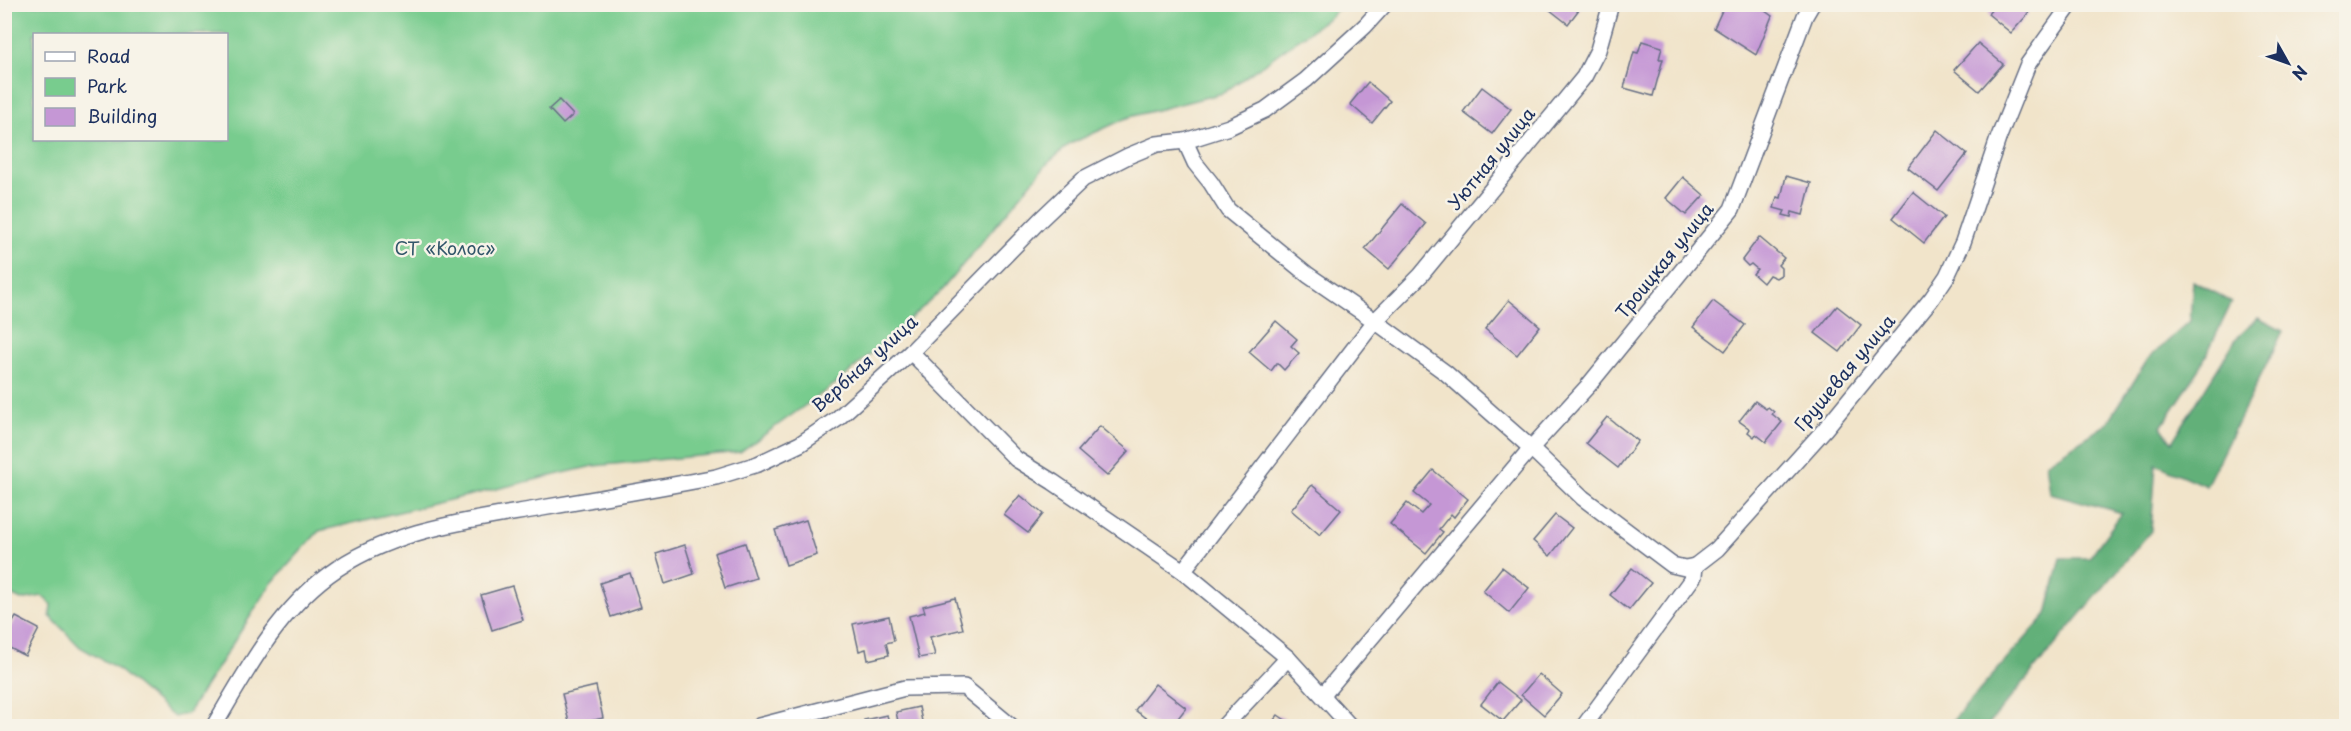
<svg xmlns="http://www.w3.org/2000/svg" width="2351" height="731" viewBox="0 0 2351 731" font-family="'Playpen Sans',sans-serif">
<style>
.green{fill:#78cc8e;stroke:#4a7e76;stroke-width:1.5;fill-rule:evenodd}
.forest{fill:#62b079;stroke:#3e706c;stroke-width:1.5}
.building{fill:#c597d5}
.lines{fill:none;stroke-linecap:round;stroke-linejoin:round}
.street-casing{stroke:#666e84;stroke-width:18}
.street{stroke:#fff;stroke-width:15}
.labels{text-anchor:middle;stroke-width:5;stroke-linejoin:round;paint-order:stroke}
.street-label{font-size:18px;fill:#1b2f5e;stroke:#f7f3e8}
.park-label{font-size:18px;fill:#32566a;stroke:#f7f3e8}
</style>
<rect width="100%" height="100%" fill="#f7f3e8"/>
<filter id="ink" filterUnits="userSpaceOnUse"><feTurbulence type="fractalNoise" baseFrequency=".0167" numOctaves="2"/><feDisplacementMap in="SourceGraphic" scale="12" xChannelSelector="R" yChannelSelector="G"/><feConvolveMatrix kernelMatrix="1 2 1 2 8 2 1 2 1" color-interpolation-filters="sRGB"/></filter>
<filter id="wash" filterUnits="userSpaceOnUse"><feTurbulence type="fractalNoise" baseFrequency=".008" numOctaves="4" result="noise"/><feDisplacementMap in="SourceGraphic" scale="24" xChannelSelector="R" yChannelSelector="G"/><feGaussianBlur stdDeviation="1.35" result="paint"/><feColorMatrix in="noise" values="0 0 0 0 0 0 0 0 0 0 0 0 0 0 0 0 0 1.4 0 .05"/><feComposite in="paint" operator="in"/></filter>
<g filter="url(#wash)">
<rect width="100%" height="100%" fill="#f1e4ca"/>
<!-- green -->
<path class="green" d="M5,5H1341L1331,16L1223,93L1129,117L1070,144L1047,164L940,292L842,379L740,452L593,466L319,531L271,584L188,713L174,717L115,667L80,647L50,616L51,604L42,596L21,600L5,592ZM34,34H226V140H34Z"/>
<!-- forest -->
<polygon class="forest" points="2193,281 2232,302 2199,370 2161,427 2172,442 2236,339 2258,318 2283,331 2206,486 2156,464 2151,531 1987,726 1948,726 2047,614 2061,558 2089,558 2122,513 2050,493 2046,463 2107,424 2148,359 2190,321"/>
<g id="blocks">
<!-- building -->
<g class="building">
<polygon points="1547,4 1583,4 1568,24 1545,6"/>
<polygon points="1725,4 1755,4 1772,16 1756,55 1714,28"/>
<polygon points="1996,4 2019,4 2029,13 2011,33 1988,14"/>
<polygon points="1642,41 1662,47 1659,59 1663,59 1653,96 1624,88 1634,52 1638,53"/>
<polygon points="1978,43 2003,64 1979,91 1954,70"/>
<polygon points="1368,82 1390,101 1372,123 1350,104"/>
<polygon points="1482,87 1511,109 1492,134 1463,112"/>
<polygon points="559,100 573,115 563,124 549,109"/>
<polygon points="1937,130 1967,154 1938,191 1908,168"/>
<polygon points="1786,176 1811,183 1803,215 1792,212 1791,217 1783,215 1785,211 1774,208 1777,197 1781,198"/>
<polygon points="1683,177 1704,195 1686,215 1666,198"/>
<polygon points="1913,192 1944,217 1924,243 1893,218"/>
<polygon points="1402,204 1426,224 1389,269 1365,249"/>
<polygon points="1759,237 1784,258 1778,265 1781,268 1781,275 1776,278 1769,275 1763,283 1753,274 1757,269 1751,264 1748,266 1742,260"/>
<polygon points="1509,300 1540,326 1517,355 1485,329"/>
<polygon points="1713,301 1745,325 1725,351 1693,327"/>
<polygon points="1837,306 1861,325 1840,352 1815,333"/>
<polygon points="1276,321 1297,339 1291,346 1299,353 1284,370 1277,363 1271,371 1249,352"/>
<polygon points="1755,401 1766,409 1768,407 1774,412 1772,414 1782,422 1766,442 1756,434 1754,437 1748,432 1750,429 1739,421"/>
<polygon points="1607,417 1638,441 1618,468 1586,443"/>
<polygon points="1100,426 1129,451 1107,476 1078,451"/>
<polygon points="1433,470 1468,499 1454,517 1451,514 1439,529 1443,532 1426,553 1390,524 1407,503 1421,514 1429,505 1414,493"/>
<polygon points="1312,485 1341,510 1320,535 1291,510"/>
<polygon points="1020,495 1043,514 1028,533 1004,515"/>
<polygon points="1555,515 1572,528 1550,556 1533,541"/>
<polygon points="806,520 817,555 786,565 775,530"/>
<polygon points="745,543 756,578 725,588 714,553"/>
<polygon points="685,545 694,574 665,584 656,554"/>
<polygon points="1502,567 1529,588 1509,613 1483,591"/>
<polygon points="1632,568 1651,583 1629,610 1610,595"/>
<polygon points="630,573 641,607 611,617 600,583"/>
<polygon points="512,586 523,620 492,630 481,595"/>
<polygon points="955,598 963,629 930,637 935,655 919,658 909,616 925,612 923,606"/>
<polygon points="889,616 894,641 886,643 889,655 868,660 866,649 859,651 853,624"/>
<polygon points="16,617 39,629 25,656 4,645 4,637"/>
<polygon points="1539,674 1562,694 1544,715 1521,695"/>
<polygon points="1498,682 1521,700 1503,721 1481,704"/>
<polygon points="1155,684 1186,708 1172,726 1156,726 1135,710"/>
<polygon points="596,686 603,718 570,726 562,694"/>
<polygon points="919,707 923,726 899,726 896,712"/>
<polygon points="887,715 890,726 866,726 864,720"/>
<polygon points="1278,715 1294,726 1269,726"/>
</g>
</g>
</g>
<g filter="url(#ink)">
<use href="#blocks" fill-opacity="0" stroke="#666e84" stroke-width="1.5"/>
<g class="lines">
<defs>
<g id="street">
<polyline points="1611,4 1598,50 1584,77 1421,275 1375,321 1446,373 1531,448 1583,498 1672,565 1685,568 1695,566"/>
<polyline points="911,352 1016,459 1053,482 1183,571 1288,658 1350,726"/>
<polyline points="1183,571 1375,321 1308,275 1228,210 1211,183 1195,163 1185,141"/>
<polyline points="1323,695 1531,448 1588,386 1732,209 1805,16 1812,4"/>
<path d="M214,726C246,672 276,614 328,575C390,529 468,521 542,508C600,498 658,488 716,477L758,464L800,444L837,419L911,352L1041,219L1083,179L1128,156L1157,144L1185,141L1229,127L1265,110L1306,80L1365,26L1385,4"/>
<polyline points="759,726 905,688 964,687 1011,726"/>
<polyline points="1224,726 1288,658"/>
<polyline points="1584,726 1694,576 1695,566 1717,549 1825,429 1932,298 1947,276 1963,242 1998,139 2028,64 2071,4"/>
</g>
</defs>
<!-- street casing -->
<use href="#street" class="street-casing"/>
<!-- street -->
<use href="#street" class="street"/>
</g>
</g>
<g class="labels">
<!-- street labels -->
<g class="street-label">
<text transform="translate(1492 159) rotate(-51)" y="6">Уютная улица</text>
<text transform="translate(1665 261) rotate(-51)" y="6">Троицкая улица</text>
<text transform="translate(865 364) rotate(-42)" y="6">Вербная улица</text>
<text transform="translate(1845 373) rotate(-50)" y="6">Грушевая улица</text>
</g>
<!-- park labels -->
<g class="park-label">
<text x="445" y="255">СТ «Колос»</text>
</g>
</g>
<!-- margin -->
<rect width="2351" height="731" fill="none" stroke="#f7f3e8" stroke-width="24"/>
<!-- legend -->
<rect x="33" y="33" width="195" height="108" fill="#f7f3e8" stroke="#9fa5b1" stroke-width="1.5"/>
<rect x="45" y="52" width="30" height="9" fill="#ffffff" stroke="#9fa5b1" stroke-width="1.5"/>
<text x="87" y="63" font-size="18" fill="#1b2f5e">Road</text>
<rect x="45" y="78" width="30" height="18" fill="#78cc8e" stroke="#9fa5b1" stroke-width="1.5"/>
<text x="87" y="93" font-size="18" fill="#1b2f5e">Park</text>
<rect x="45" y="108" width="30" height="18" fill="#c597d5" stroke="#9fa5b1" stroke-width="1.5"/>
<text x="87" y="123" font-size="18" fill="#1b2f5e">Building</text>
<!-- north arrow -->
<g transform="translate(2288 63) rotate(130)" stroke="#f7f3e8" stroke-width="4.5" paint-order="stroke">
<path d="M0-4.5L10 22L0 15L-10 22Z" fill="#1b2f5e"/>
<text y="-9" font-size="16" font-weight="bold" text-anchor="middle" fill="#1b2f5e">N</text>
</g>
</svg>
